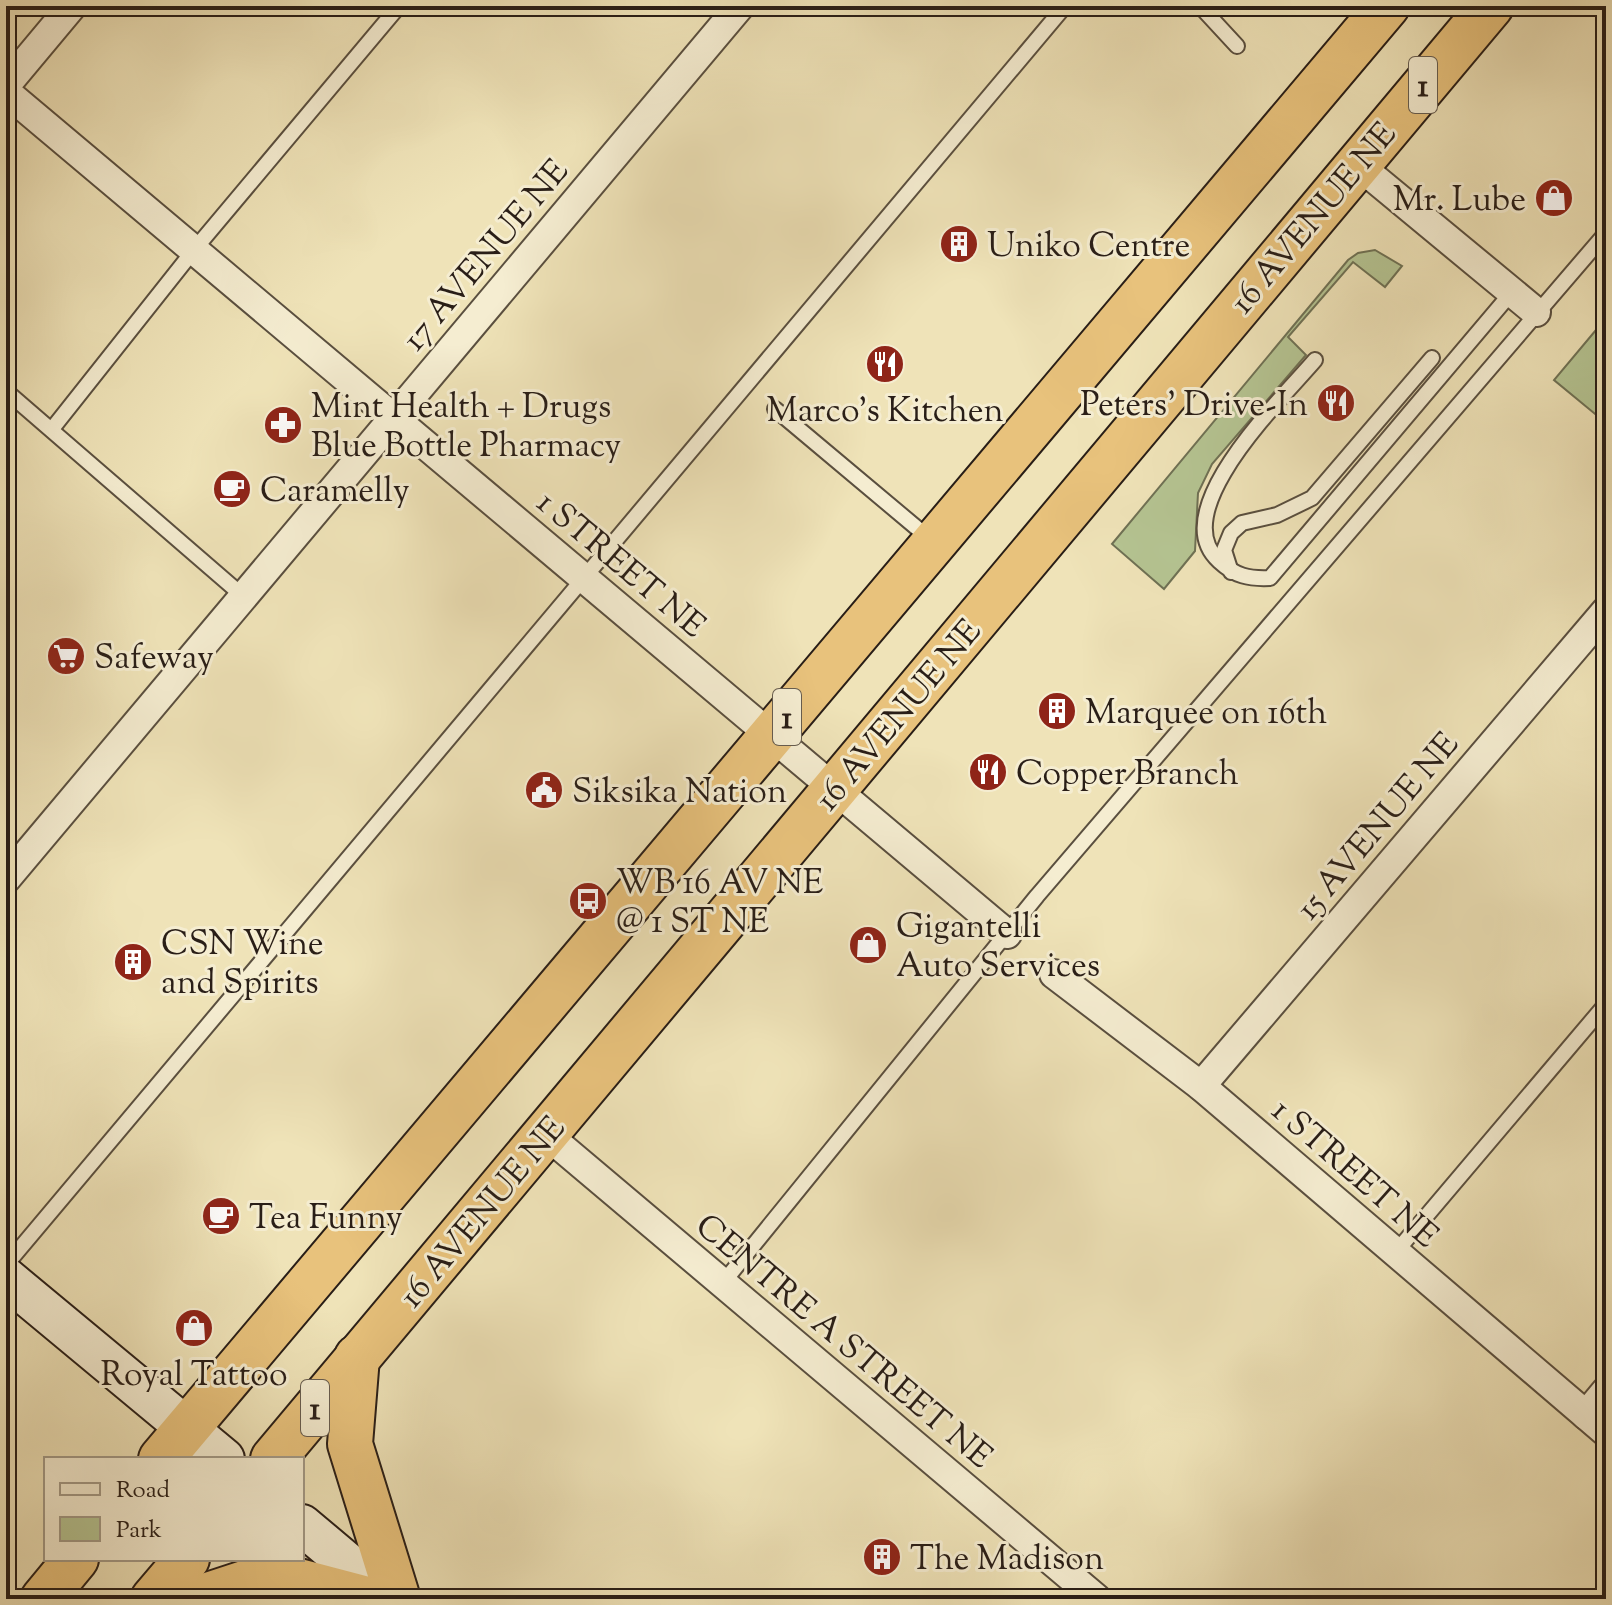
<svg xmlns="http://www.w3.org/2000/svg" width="1612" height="1605" viewBox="0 0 1612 1605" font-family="'Sorts Mill Goudy',serif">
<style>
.green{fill:#b5c492;stroke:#6f7154;stroke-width:2}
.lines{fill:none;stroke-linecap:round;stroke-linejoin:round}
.service-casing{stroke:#5a4f3f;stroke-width:18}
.minor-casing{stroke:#5a4f3f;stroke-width:32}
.secondary-casing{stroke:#291e17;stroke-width:44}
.trunk-casing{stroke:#291e17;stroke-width:48}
.service{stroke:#f5edd1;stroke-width:14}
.minor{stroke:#f5edd1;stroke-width:28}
.secondary{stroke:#f5edd1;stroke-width:40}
.trunk{stroke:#e8c27c;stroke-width:44}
.labels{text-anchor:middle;stroke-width:6;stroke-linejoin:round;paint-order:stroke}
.shield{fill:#f5edd1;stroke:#665c4f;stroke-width:2}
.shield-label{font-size:32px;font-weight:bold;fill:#291e17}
.poi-label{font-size:34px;fill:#291e17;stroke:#f5edd1;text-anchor:start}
.street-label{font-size:34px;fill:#291e17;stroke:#f5edd1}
</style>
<rect width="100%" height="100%" fill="#efe3b8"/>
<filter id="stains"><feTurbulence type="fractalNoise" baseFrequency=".0025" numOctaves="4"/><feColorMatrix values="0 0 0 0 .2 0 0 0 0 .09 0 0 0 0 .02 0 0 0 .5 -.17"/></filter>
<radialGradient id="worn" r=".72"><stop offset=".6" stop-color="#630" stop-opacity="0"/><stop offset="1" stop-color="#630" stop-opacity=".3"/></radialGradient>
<!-- green -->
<g class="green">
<polygon points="1375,250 1402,266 1385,287 1353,262 1288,337 1306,355 1212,464 1198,493 1195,551 1164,589 1112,544 1348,260 1358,253"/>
<polygon points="1601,324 1606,328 1606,423 1554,380"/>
</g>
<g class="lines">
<defs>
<g id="service">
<polyline points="1200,6 1237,46"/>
<path d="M1315,360C1283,398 1164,511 1219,561C1235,576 1249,579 1270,578L1512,292"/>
<polyline points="6,391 243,596"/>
<polyline points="775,409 930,539"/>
<polyline points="52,429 194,250 399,6"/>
<polyline points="1231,572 1224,550 1231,533 1242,523 1277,515 1312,498 1432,358"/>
<polyline points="1395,1253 1606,1004"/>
<polyline points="6,1265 1065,6"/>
<polyline points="722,1284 1037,896 1606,233"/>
</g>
<g id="minor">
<polyline points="6,85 72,6"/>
<polyline points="6,92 1007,934"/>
<polyline points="1357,164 1536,312"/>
<polyline points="6,879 740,6"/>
<polyline points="1054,974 1201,1086 1606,1432"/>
<polyline points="1201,1086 1606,611"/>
<polyline points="547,1135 1097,1599"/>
<polyline points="1586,1415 1606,1391"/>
</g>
<g id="secondary">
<polyline points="6,1278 224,1459"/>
<polyline points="302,1525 390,1599"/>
</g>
<g id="trunk">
<polyline points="357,1357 350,1444 398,1599"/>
<polyline points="161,1459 1387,6"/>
<polyline points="273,1459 1491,6"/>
<polyline points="43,1599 76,1559"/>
<polyline points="153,1599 187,1559"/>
<polyline points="196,1599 272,1574 367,1599"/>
</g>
</defs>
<!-- service casing -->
<use href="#service" class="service-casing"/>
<!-- minor casing -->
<use href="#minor" class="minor-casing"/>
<!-- secondary casing -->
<use href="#secondary" class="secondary-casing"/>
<!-- trunk casing -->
<use href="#trunk" class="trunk-casing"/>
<!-- service -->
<use href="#service" class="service"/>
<!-- minor -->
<use href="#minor" class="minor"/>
<!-- secondary -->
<use href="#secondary" class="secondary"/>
<!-- trunk -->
<use href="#trunk" class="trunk"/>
</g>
<!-- icons -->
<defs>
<symbol id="shop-disc" viewBox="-11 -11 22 22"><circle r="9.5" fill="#8f2418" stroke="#f5edd1"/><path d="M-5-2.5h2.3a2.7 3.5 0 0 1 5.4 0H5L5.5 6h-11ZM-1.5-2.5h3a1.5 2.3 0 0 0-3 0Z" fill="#fff"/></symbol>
<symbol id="building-disc" viewBox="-11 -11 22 22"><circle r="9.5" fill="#8f2418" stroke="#f5edd1"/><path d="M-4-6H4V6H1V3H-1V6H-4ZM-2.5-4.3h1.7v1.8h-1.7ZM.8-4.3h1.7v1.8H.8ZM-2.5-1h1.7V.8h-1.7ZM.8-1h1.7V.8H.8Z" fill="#fff"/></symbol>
<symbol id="restaurant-disc" viewBox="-11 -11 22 22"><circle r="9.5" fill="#8f2418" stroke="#f5edd1"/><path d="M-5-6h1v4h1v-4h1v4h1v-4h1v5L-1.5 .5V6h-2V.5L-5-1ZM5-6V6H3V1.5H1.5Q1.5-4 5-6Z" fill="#fff"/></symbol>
<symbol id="pharmacy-disc" viewBox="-11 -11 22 22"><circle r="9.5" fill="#8f2418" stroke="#f5edd1"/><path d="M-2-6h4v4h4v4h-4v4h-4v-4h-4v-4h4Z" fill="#fff"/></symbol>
<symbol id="cafe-disc" viewBox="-11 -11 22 22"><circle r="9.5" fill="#8f2418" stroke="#f5edd1"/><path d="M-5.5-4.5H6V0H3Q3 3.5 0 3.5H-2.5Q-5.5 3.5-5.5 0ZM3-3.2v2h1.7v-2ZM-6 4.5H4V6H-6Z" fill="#fff"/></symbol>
<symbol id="supermarket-disc" viewBox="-11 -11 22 22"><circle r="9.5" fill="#8f2418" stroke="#f5edd1"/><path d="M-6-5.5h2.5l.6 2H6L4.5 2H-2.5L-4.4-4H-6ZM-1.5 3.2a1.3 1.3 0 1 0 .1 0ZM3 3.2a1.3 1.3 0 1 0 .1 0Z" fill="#fff"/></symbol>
<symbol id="civic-disc" viewBox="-11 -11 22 22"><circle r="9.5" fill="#8f2418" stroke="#f5edd1"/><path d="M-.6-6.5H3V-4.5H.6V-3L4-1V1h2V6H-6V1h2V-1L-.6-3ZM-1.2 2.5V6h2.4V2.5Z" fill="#fff"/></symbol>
<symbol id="bus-disc" viewBox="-11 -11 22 22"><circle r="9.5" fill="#8f2418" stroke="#f5edd1"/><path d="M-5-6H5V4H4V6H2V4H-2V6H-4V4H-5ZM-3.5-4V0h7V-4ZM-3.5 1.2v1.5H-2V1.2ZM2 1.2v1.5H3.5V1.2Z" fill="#fff"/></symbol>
</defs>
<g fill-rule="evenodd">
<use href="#shop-disc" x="1532" y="176" width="44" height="44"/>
<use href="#building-disc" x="937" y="222" width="44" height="44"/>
<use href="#restaurant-disc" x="863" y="342" width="44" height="44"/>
<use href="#restaurant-disc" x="1314" y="381" width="44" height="44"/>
<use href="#pharmacy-disc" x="261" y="403" width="44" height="44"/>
<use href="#cafe-disc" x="210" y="467" width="44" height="44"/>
<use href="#supermarket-disc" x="44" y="634" width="44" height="44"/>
<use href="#building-disc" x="1035" y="689" width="44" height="44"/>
<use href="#restaurant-disc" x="966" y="750" width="44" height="44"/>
<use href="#civic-disc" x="522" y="768" width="44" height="44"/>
<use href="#bus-disc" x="566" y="879" width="44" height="44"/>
<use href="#shop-disc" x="846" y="923" width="44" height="44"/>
<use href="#building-disc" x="111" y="940" width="44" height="44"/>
<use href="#cafe-disc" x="199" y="1194" width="44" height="44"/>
<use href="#shop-disc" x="172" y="1306" width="44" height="44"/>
<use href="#building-disc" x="860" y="1535" width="44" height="44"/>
</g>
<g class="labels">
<!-- shield labels -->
<g class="shield">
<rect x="1409" y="57" width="28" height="56" rx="6"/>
<rect x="773" y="689" width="28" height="56" rx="6"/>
<rect x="301" y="1380" width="28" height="56" rx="6"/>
</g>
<g class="shield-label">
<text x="1423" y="96">1</text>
<text x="787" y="728">1</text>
<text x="315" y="1419">1</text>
</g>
<!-- poi labels -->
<g class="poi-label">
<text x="1526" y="210" text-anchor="end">Mr. Lube</text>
<text x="987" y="256">Uniko Centre</text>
<text x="1308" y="415" text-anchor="end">Peters' Drive-In</text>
<text x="311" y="417">Mint Health + Drugs<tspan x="311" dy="39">Blue Bottle Pharmacy</tspan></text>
<text x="885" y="421" text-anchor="middle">Marco's Kitchen</text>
<text x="260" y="501">Caramelly</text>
<text x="94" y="668">Safeway</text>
<text x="1085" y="723">Marquee on 16th</text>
<text x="1016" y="784">Copper Branch</text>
<text x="572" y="802">Siksika Nation</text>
<text x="616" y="893">WB 16 AV NE<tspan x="616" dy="39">@ 1 ST NE</tspan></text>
<text x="896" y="937">Gigantelli<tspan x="896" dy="39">Auto Services</tspan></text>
<text x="161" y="954">CSN Wine<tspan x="161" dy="39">and Spirits</tspan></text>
<text x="249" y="1228">Tea Funny</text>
<text x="194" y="1385" text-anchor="middle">Royal Tattoo</text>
<text x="910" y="1569">The Madison</text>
</g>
<!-- street labels -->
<g class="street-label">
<text transform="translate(1312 217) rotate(-50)" y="12">16 AVENUE NE</text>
<text transform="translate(484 254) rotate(-50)" y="12">17 AVENUE NE</text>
<text transform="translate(622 563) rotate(40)" y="12">1 STREET NE</text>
<text transform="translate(897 714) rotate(-50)" y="12">16 AVENUE NE</text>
<text transform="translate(1376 825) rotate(-50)" y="12">15 AVENUE NE</text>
<text transform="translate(1356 1172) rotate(41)" y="12">1 STREET NE</text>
<text transform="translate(481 1211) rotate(-50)" y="12">16 AVENUE NE</text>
<text transform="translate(845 1340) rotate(40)" y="12">CENTRE A STREET NE</text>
</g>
</g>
<!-- margin -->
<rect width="1612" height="1605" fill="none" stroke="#efe3b8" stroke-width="32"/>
<rect x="8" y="8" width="1596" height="1589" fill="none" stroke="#291e17" stroke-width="4"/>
<rect x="16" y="16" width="1580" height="1573" fill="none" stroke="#291e17" stroke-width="2"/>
<!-- legend -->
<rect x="44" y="1457" width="260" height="104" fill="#f5edd1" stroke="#a39a87" stroke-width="2"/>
<rect x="60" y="1483" width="40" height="12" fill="#f5edd1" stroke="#a39a87" stroke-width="2"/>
<text x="116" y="1497" font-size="24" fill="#291e17">Road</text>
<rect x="60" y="1517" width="40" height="24" fill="#b5c492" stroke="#a39a87" stroke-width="2"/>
<text x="116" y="1537" font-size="24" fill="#291e17">Park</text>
<rect width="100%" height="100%" filter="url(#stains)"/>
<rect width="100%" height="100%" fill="url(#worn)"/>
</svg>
